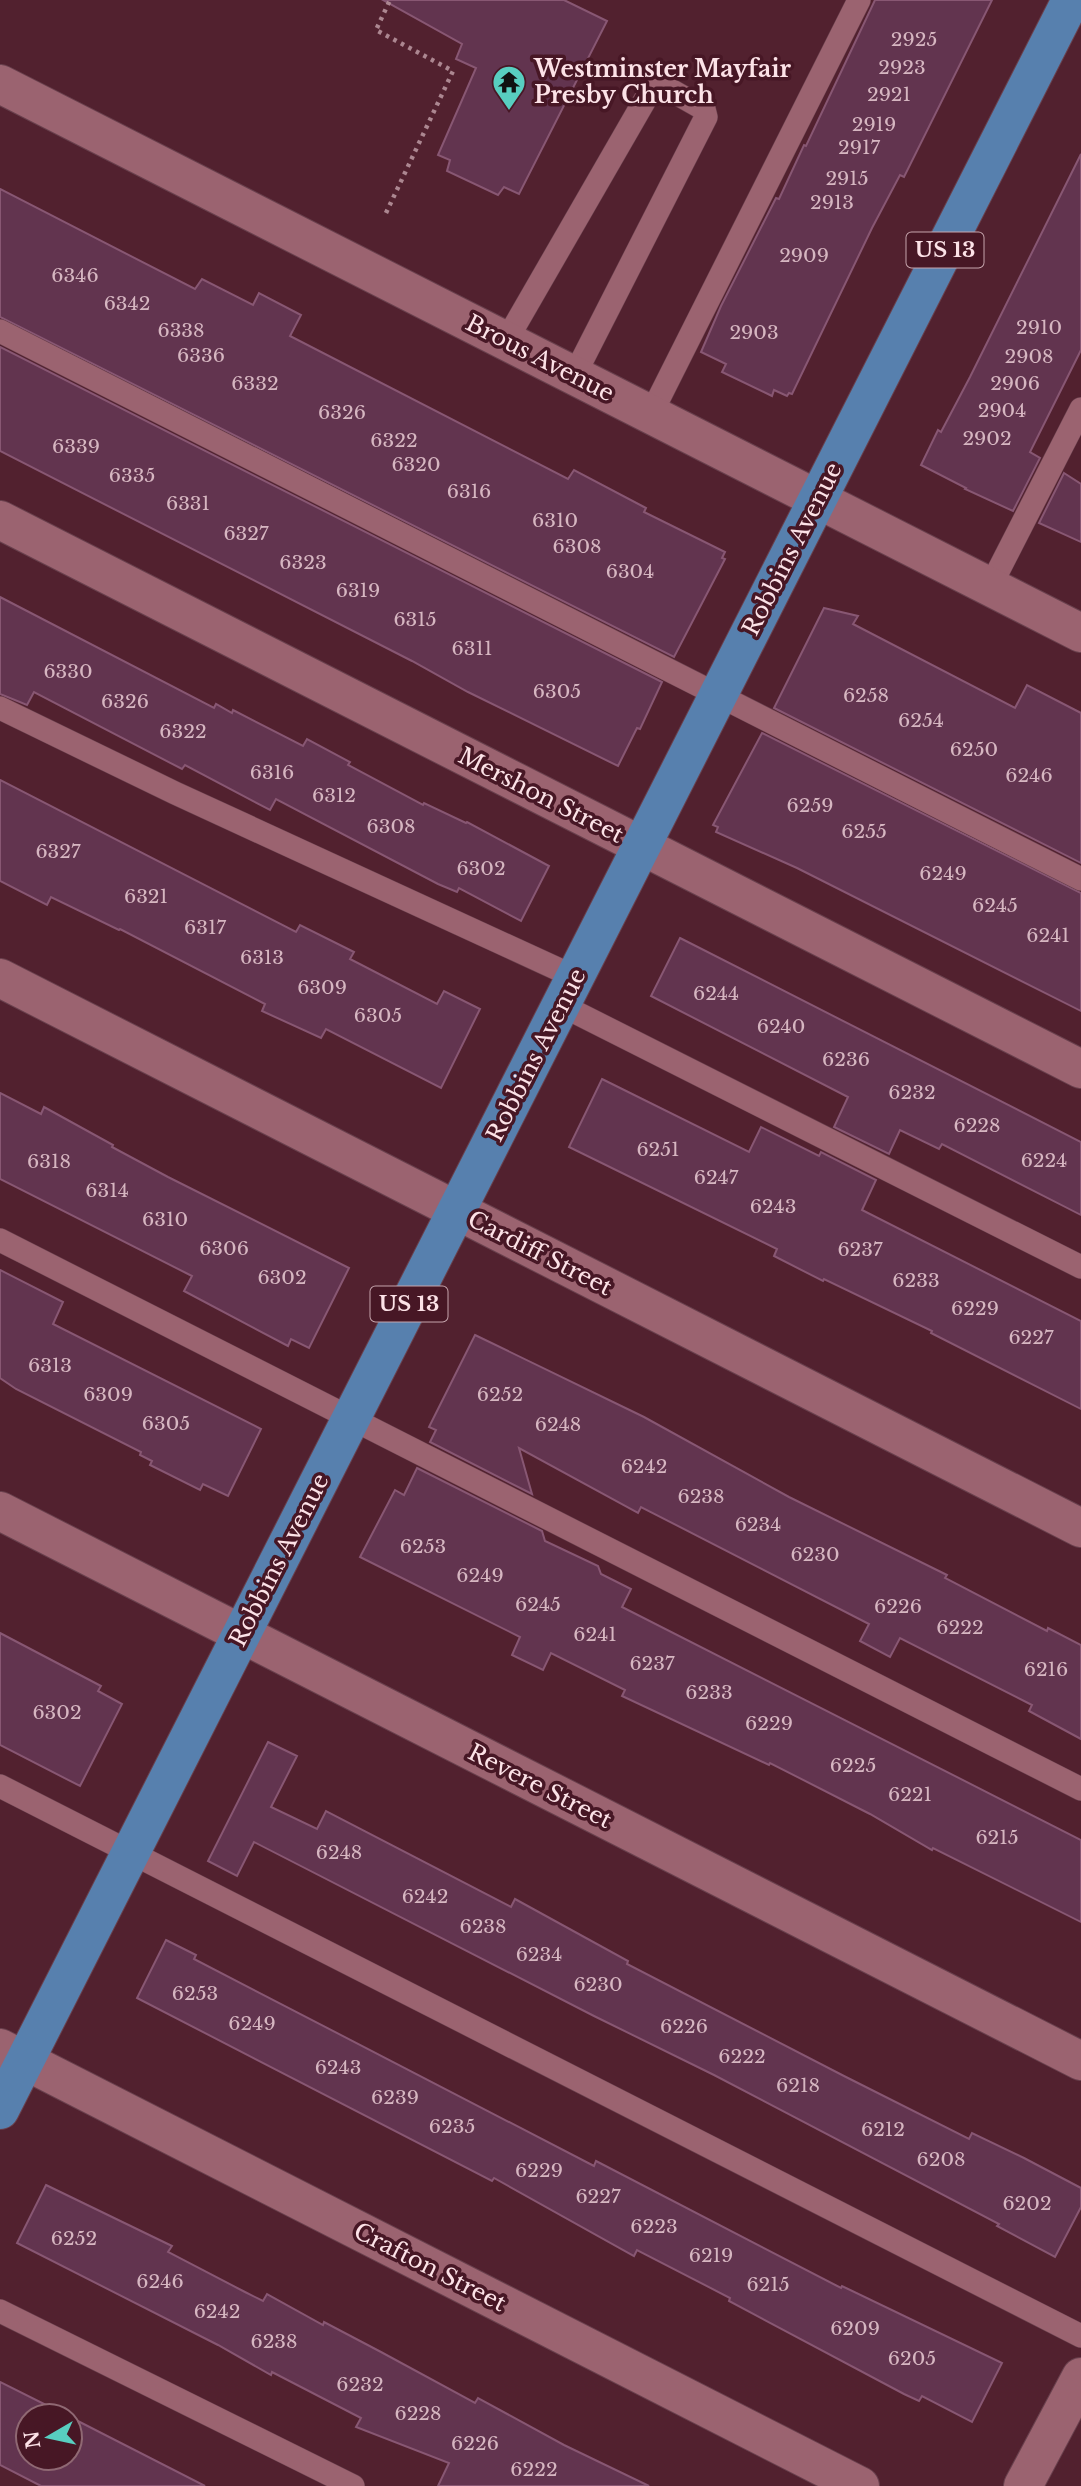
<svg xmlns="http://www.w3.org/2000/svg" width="1081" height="2486" viewBox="0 0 1081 2486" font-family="'Libre Baskerville',serif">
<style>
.building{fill:#62344f;stroke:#885773;stroke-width:2}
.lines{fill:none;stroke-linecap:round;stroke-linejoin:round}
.service-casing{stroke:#69404d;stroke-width:24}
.minor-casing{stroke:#69404d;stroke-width:40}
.tertiary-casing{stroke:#69404d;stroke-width:40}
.trunk-casing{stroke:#69404d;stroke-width:40}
.path{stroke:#ac8791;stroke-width:4.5;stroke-dasharray:3.5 5;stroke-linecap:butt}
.service{stroke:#9b6370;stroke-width:23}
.minor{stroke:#9b6370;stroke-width:38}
.tertiary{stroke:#9b6370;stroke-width:38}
.trunk{stroke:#5780ae;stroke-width:38}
.labels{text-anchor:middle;stroke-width:7;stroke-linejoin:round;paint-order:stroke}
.number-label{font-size:19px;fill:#d6b6c1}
.shield{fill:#471725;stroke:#c6a5ad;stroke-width:2}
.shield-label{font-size:21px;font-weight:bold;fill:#fce2e7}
.poi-label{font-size:23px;font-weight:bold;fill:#fce2e7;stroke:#471725;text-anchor:start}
.street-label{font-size:23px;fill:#fce2e7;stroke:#471725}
</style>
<rect width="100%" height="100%" fill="#52212f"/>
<!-- building -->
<g class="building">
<polygon points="383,0 564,0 607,21 519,194 504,187 498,195 447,171 450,160 438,155 476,68 456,59 462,44"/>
<polygon points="875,0 992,0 904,177 900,175 872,228 792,394 789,393 787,396 774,390 772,396 722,372 726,364 701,352 721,306 776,198 779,199 804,145 806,146"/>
<polygon points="1081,154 1081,350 1030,452 1040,458 1013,511 965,489 966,488 921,465 938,430 941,432 970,377"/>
<polygon points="0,189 195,289 202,279 253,305 259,293 301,315 290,336 568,479 574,470 646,508 644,512 725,552 722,558 725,559 674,657 0,317"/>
<polygon points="0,347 662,682 640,729 637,728 618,766 468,692 412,661 0,451"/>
<polygon points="1064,473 1081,484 1081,542 1039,523"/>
<polygon points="0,597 214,708 216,704 232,713 233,710 303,746 307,739 350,762 348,765 423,805 424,803 466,823 467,822 549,866 521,921 459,888 457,892 438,884 276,799 270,810 185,765 182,769 34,692 27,705 0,694"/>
<polygon points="824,608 858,616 853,624 1015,708 1027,685 1081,713 1081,863 774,708"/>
<polygon points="762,733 1081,893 1081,1011 797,868 716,832 718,827 713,825"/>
<polygon points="0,780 296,932 300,925 354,952 350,959 437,1004 444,991 480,1009 441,1088 326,1029 321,1038 262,1011 265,1004 120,929 119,930 51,897 47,905 0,881"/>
<polygon points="680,938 1081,1142 1081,1215 942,1144 939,1149 900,1130 889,1154 834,1127 848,1097 651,996"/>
<polygon points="602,1079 749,1152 761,1127 819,1156 821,1152 876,1180 862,1210 1081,1321 1081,1409 931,1333 932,1331 824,1279 823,1281 774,1256 777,1249 569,1147"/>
<polygon points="0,1093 41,1114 44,1107 113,1145 112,1147 168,1177 349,1268 309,1348 291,1339 288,1346 184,1291 192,1276 0,1179"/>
<polygon points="0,1270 63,1302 53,1324 261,1429 228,1496 203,1484 200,1490 150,1465 152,1461 140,1455 141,1452 16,1389 0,1378"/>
<polygon points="475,1335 644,1417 789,1497 947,1575 945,1578 1047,1631 1048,1628 1081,1645 1081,1739 1029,1711 1032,1705 900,1638 890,1657 860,1641 869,1624 641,1507 638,1513 519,1448 532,1494 430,1442 436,1430 429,1427"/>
<polygon points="417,1468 542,1531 545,1541 598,1566 601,1574 631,1589 622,1607 1081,1840 1081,1922 933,1848 932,1850 870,1814 770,1763 769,1765 622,1696 625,1690 551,1653 543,1670 512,1655 520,1637 360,1557 395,1490 404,1495"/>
<polygon points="0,1633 101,1686 98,1691 122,1704 80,1786 0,1745"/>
<polygon points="268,1742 297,1756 271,1807 317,1829 326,1811 511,1907 515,1899 628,1961 627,1964 844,2076 969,2139 972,2133 1024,2158 1081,2188 1081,2207 1055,2257 997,2226 999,2224 714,2075 594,2016 254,1842 237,1876 208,1861"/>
<polygon points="166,1940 196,1955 194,1959 594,2166 596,2161 841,2288 842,2286 1002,2363 972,2422 922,2396 919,2401 904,2394 729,2301 730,2298 637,2250 634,2256 494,2178 492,2181 137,1998"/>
<polygon points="46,2185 172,2246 168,2252 245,2292 263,2301 267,2294 323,2325 324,2322 381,2352 475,2403 478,2398 564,2445 649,2486 438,2486 449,2463 356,2427 361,2418 272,2372 271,2375 218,2345 17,2243"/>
<polygon points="0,2382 68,2416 28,2416 28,2458 70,2458 70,2417 205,2486 41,2486 0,2465"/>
</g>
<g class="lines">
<defs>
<g id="service">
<polyline points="0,331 1081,879"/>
<polyline points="506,341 653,86 657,83 660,84 704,109 706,117 574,376"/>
<polyline points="651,414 859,0"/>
<polyline points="990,587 1081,409"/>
<polyline points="0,708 175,793 575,977"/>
<polyline points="561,1005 1081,1267"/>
<polyline points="0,1240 1081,1789"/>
<polyline points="0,1786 1081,2336"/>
<polyline points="0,2311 353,2486"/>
</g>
<g id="minor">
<polyline points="0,84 1081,633"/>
<polyline points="0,520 1081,1069"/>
<polyline points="0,978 1081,1528"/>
<polyline points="0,1511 1081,2061"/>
<polyline points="0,2048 860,2486"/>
</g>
<polyline id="tertiary" points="1023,2486 1081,2377"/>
<polyline id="trunk" points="0,2110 1071,0"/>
</defs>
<!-- service casing -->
<use href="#service" class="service-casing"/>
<!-- minor casing -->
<use href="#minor" class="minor-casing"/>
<!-- tertiary casing -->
<use href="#tertiary" class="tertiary-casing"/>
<!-- trunk casing -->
<use href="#trunk" class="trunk-casing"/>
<!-- path -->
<polyline class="path" points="386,213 453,71 376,30 390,0"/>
<!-- service -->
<use href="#service" class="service"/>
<!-- minor -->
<use href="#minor" class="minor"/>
<!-- tertiary -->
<use href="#tertiary" class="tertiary"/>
<!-- trunk -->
<use href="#trunk" class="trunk"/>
</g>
<!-- icons -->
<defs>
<symbol id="temple-pin" viewBox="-11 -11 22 30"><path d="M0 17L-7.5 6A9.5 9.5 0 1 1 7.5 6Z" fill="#58cec0" stroke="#471725"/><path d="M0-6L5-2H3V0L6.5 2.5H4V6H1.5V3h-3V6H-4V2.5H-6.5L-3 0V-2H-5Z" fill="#111"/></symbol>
</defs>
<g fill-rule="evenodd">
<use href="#temple-pin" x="490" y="63" width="38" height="52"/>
</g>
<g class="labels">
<!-- number labels -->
<g class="number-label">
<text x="914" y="46">2925</text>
<text x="902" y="74">2923</text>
<text x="889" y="101">2921</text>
<text x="874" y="131">2919</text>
<text x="859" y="154">2917</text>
<text x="847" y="185">2915</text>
<text x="832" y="209">2913</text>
<text x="804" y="262">2909</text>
<text x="75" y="282">6346</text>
<text x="127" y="310">6342</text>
<text x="1039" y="334">2910</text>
<text x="181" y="337">6338</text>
<text x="754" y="339">2903</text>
<text x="201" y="362">6336</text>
<text x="1029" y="363">2908</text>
<text x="255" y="390">6332</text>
<text x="1015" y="390">2906</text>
<text x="1002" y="417">2904</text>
<text x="342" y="419">6326</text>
<text x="987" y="445">2902</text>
<text x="394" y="447">6322</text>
<text x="76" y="453">6339</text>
<text x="416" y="471">6320</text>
<text x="132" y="482">6335</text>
<text x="469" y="498">6316</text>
<text x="188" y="510">6331</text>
<text x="555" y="527">6310</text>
<text x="246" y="540">6327</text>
<text x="577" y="553">6308</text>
<text x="303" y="569">6323</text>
<text x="630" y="578">6304</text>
<text x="358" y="597">6319</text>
<text x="415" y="626">6315</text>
<text x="472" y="655">6311</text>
<text x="68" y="678">6330</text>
<text x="557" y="698">6305</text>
<text x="866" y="702">6258</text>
<text x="125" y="708">6326</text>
<text x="921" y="727">6254</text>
<text x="183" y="738">6322</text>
<text x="974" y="756">6250</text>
<text x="272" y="779">6316</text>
<text x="1029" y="782">6246</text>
<text x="334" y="802">6312</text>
<text x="810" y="812">6259</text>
<text x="391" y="833">6308</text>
<text x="864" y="838">6255</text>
<text x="58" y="858">6327</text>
<text x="481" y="875">6302</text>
<text x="943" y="880">6249</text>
<text x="146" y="903">6321</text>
<text x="995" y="912">6245</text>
<text x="205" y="934">6317</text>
<text x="1048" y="942">6241</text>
<text x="262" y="964">6313</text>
<text x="322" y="994">6309</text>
<text x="716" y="1000">6244</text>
<text x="378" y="1022">6305</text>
<text x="781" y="1033">6240</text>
<text x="846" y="1066">6236</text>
<text x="912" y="1099">6232</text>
<text x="977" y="1132">6228</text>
<text x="658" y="1156">6251</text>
<text x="1044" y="1167">6224</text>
<text x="49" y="1168">6318</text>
<text x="716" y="1184">6247</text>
<text x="107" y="1197">6314</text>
<text x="773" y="1213">6243</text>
<text x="165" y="1226">6310</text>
<text x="224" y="1255">6306</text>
<text x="860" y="1256">6237</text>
<text x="282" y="1284">6302</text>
<text x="916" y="1287">6233</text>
<text x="975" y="1315">6229</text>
<text x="1031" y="1344">6227</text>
<text x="50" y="1372">6313</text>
<text x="108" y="1401">6309</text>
<text x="500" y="1401">6252</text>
<text x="166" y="1430">6305</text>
<text x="558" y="1431">6248</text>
<text x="644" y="1473">6242</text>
<text x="701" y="1503">6238</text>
<text x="758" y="1531">6234</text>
<text x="423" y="1553">6253</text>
<text x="815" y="1561">6230</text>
<text x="480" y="1582">6249</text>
<text x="538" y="1611">6245</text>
<text x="898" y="1613">6226</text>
<text x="960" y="1634">6222</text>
<text x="595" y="1641">6241</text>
<text x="652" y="1670">6237</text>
<text x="1046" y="1676">6216</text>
<text x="709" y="1699">6233</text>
<text x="57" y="1719">6302</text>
<text x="769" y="1730">6229</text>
<text x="853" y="1772">6225</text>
<text x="910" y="1801">6221</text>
<text x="997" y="1844">6215</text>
<text x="339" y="1859">6248</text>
<text x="425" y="1903">6242</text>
<text x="483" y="1933">6238</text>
<text x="539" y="1961">6234</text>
<text x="598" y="1991">6230</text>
<text x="195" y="2000">6253</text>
<text x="252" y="2030">6249</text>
<text x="684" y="2033">6226</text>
<text x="742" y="2063">6222</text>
<text x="338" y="2074">6243</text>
<text x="798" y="2092">6218</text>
<text x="395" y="2104">6239</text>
<text x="452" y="2133">6235</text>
<text x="883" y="2136">6212</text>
<text x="941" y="2166">6208</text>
<text x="539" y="2177">6229</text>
<text x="598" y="2203">6227</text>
<text x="1027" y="2210">6202</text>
<text x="654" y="2233">6223</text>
<text x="74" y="2245">6252</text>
<text x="711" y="2262">6219</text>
<text x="160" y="2288">6246</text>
<text x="768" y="2291">6215</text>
<text x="217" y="2318">6242</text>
<text x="855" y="2335">6209</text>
<text x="274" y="2348">6238</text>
<text x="912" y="2365">6205</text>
<text x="360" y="2391">6232</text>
<text x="418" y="2420">6228</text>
<text x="475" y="2450">6226</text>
<text x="534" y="2476">6222</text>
</g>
<!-- shield labels -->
<g class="shield">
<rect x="906.5" y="232.5" width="77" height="35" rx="5"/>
<rect x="370.5" y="1286.5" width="77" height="35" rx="5"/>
</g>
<g class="shield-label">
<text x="945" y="257">US 13</text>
<text x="409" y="1311">US 13</text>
</g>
<!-- poi labels -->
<g class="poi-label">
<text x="534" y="77">Westminster Mayfair<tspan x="534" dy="26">Presby Church</tspan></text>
</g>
<!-- street labels -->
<g class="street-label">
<text transform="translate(540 358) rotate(27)" y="8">Brous Avenue</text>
<text transform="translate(792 549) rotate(-63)" y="8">Robbins Avenue</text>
<text transform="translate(541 795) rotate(27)" y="8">Mershon Street</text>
<text transform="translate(536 1055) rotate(-63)" y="8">Robbins Avenue</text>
<text transform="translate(540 1253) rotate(27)" y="8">Cardiff Street</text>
<text transform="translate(279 1560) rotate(-63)" y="8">Robbins Avenue</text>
<text transform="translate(540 1786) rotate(27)" y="8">Revere Street</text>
<text transform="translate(430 2267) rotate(27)" y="8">Crafton Street</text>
</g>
</g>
<!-- north arrow -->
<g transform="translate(49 2437) rotate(261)"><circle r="33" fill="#471725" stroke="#8f6873" stroke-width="2"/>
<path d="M0-5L12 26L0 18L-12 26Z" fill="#58cec0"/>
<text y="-10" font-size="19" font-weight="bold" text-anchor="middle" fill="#fce2e7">N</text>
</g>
</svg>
